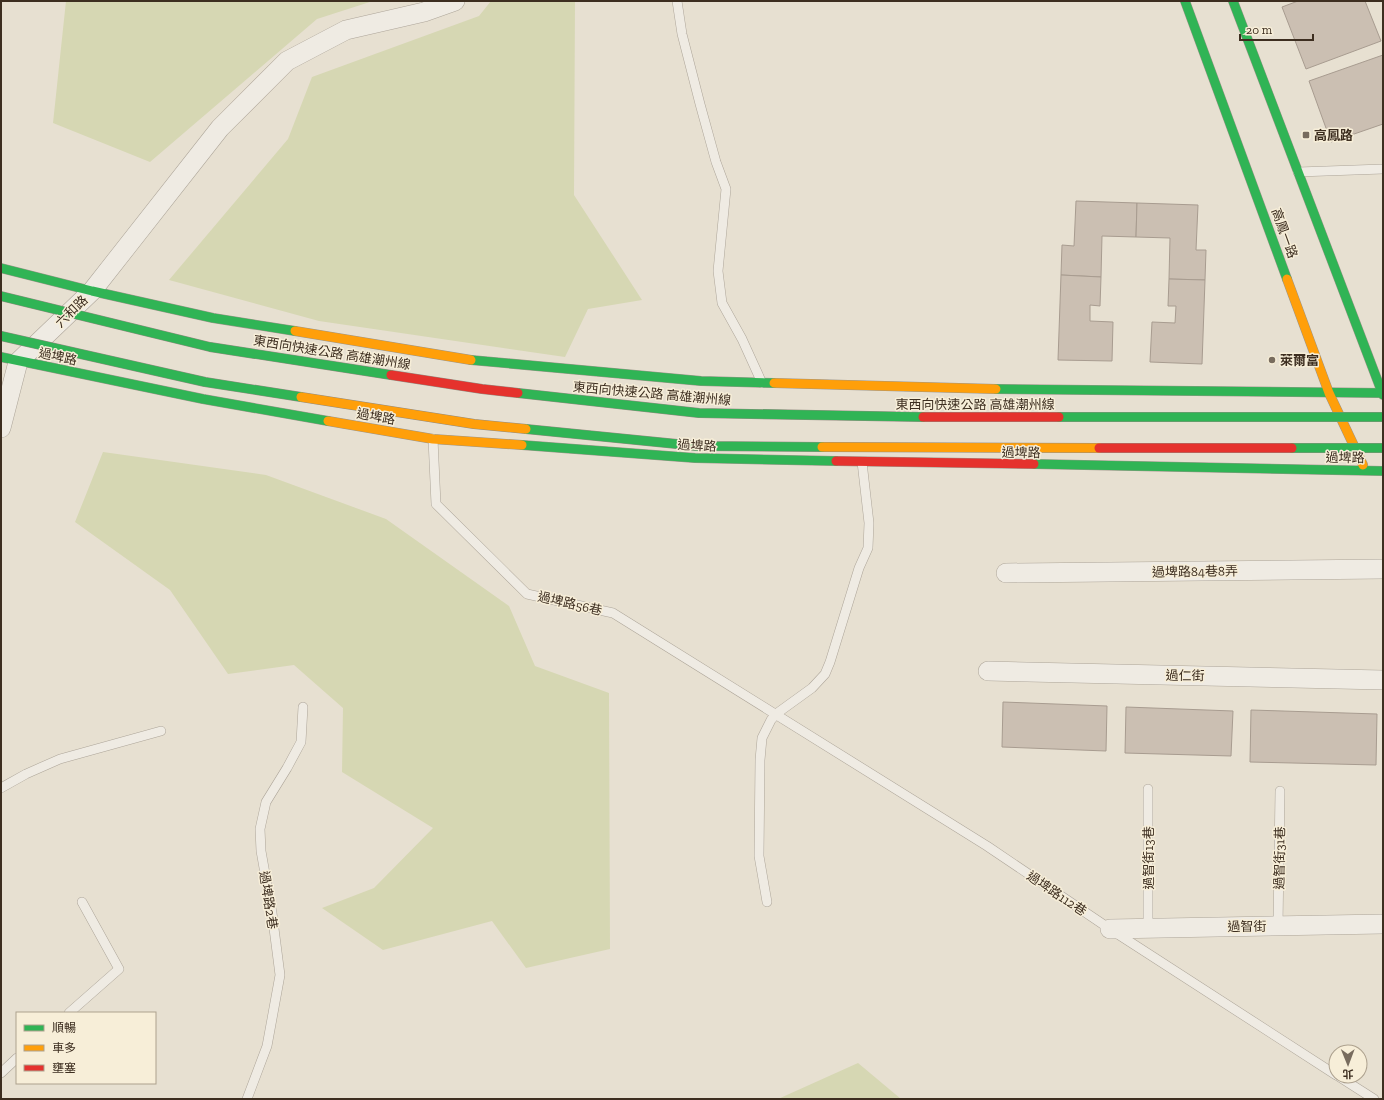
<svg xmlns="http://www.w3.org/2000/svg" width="1384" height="1100" viewBox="0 0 1384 1100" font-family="'Zilla Slab','Noto Sans TC',serif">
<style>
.green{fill:#d6d7b3}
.building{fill:#cbbfb2;stroke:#a89c90}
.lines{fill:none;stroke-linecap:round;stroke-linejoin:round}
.lane-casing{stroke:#ada599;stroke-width:10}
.street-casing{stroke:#ada599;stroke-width:20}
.fast-casing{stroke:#9c958a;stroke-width:10}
.slow-casing{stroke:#9c958a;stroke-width:10}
.jam-casing{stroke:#9c958a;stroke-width:10}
.lane{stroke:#efebe3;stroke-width:9}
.street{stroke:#efebe3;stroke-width:19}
.fast{stroke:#30b455;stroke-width:9}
.slow{stroke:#ff9f0a;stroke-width:9}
.jam{stroke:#e5322d;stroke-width:9}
.fast-bridge-casing{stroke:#928b80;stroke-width:10;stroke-linecap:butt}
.slow-bridge-casing{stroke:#928b80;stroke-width:10;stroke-linecap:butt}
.jam-bridge-casing{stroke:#928b80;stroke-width:10;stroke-linecap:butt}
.fast-bridge{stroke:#30b455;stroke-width:9}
.slow-bridge{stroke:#ff9f0a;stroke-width:9}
.jam-bridge{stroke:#e5322d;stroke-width:9}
.poi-dot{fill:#786c5e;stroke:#f7eed8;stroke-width:1.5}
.labels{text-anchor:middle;stroke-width:3;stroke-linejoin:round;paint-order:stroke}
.poi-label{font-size:13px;font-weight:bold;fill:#3d2e20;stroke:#f7eed8;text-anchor:start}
.street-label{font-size:13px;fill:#3d2e20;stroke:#f7eed8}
</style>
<rect width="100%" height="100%" fill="#e7e0d1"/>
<!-- green -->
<g class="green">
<polygon points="66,1 373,1 317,19 150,162 53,123"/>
<polygon points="491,1 575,1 574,195 642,300 588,309 565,357 319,321 169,280 288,139 312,77 479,16"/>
<polygon points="103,452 266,475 386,519 509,606 535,666 609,693 610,949 526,968 492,921 383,950 322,908 374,888 433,828 342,772 343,708 294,665 228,674 170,590 75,522"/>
<polygon points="858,1063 901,1099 778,1099"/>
</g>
<!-- building -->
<g class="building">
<polygon points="1298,1 1365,1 1381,41 1306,69 1282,7"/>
<polygon points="1383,55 1383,124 1331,142 1309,81"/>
<polygon points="1076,201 1137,203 1136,237 1102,236 1101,277 1061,275 1062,245 1074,246"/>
<polygon points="1137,203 1198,205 1196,250 1206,250 1205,280 1169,279 1170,238 1136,237"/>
<polygon points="1061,275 1101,277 1100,306 1090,305 1090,321 1113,322 1112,361 1058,360"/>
<polygon points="1169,279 1205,280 1202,364 1150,362 1152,322 1175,323 1176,306 1168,306"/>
<polygon points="1003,702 1107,706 1106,751 1002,747"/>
<polygon points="1126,707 1233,711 1231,756 1125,753"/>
<polygon points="1251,710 1377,714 1376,765 1250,762"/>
</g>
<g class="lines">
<defs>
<g id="lane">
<polyline points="677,1 682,34 700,104 716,162 726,189 718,271 722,303 742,339 762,383"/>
<polyline points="1298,172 1383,169"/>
<polyline points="433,439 436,504 527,594 613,613 987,846 1110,929 1336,1075"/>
<polyline points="1,788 26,774 60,759 161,731"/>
<polyline points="767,902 759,856 760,760 762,738 771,720 776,714 812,688 825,674 830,662 859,568 868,548 869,523 862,462"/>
<polyline points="1278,926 1280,791"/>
<polyline points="1148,928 1148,789"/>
<polyline points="69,1013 119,969 82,902"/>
<polyline points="1,1073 17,1058"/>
<polyline points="1338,1076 1374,1099"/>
<polyline points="247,1099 267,1046 280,975 272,913 261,851 260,829 266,802 287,768 301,742 303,707"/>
</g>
<g id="street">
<polyline points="1,428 18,362 92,291 220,128 287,61 346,30 424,12 455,1"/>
<polyline points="1006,573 1383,569"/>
<polyline points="988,671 1383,680"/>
<polyline points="1110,929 1383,924"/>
</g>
<g id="fast">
<polyline points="1185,1 1287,279"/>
<polyline points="1233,1 1383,395"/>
<polyline points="1,268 92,291 213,318 295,331"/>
<polyline points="1,357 203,399 328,421"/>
<polyline points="471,360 701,381 774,383"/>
<polyline points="996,389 1383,393"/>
<polyline points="522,445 695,458 836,461"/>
<polyline points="1034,464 1383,471"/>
</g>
<g id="slow">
<polyline points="1287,279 1329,393 1363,465"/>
<polyline points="295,331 471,360"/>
<polyline points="774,383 996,389"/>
<polyline points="328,421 433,439 522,445"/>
</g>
<polyline id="jam" points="836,461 1034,464"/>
</defs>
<!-- lane casing -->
<use href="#lane" class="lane-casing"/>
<!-- street casing -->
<use href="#street" class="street-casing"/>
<!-- fast casing -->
<use href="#fast" class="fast-casing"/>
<!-- slow casing -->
<use href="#slow" class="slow-casing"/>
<!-- jam casing -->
<use href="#jam" class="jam-casing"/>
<!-- lane -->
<use href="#lane" class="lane"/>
<!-- street -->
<use href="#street" class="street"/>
<!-- fast -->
<use href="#fast" class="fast"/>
<!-- slow -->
<use href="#slow" class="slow"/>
<!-- jam -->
<use href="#jam" class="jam"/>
<defs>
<g id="fast-bridge">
<polyline points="1,296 210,347 391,375"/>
<polyline points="1,336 205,382 301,397"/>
<polyline points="518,393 699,413 923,417"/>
<polyline points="1059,417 1383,417"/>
<polyline points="526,429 697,446 822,447"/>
<polyline points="1292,448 1383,448"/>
</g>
<g id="slow-bridge">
<polyline points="301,397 474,424 526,429"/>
<polyline points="822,447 1099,448"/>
</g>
<g id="jam-bridge">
<polyline points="391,375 482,389 518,393"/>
<polyline points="923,417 1059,417"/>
<polyline points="1099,448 1292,448"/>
</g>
</defs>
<!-- fast-bridge casing -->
<use href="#fast-bridge" class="fast-bridge-casing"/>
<!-- slow-bridge casing -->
<use href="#slow-bridge" class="slow-bridge-casing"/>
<!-- jam-bridge casing -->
<use href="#jam-bridge" class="jam-bridge-casing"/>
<!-- fast-bridge -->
<use href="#fast-bridge" class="fast-bridge"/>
<!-- slow-bridge -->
<use href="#slow-bridge" class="slow-bridge"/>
<!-- jam-bridge -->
<use href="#jam-bridge" class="jam-bridge"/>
</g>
<!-- markers -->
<g class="poi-dot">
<rect x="1302" y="131" width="8" height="8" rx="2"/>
<circle cx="1272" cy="360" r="4"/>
</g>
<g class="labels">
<!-- poi labels -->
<g class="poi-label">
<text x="1314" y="140">高鳳路</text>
<text x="1280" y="365">萊爾富</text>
</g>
<!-- street labels -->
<g class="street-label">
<text transform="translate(1285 233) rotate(70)" y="5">高鳳一路</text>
<text transform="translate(71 311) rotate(-44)" y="5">六和路</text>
<text transform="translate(332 352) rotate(9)" y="5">東西向快速公路 高雄潮州線</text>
<text transform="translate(58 356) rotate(12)" y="5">過埤路</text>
<text transform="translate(652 393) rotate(5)" y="5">東西向快速公路 高雄潮州線</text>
<text x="975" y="409">東西向快速公路 高雄潮州線</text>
<text transform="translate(376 416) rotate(10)" y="5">過埤路</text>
<text transform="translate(697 445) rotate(3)" y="5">過埤路</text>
<text transform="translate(1021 452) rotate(1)" y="5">過埤路</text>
<text transform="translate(1345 457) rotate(1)" y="5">過埤路</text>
<text transform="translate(1195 571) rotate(-1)" y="5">過埤路84巷8弄</text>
<text transform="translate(570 603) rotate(13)" y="5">過埤路56巷</text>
<text transform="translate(1185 675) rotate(1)" y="5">過仁街</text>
<text transform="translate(1148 858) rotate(-90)" y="5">過智街13巷</text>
<text transform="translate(1279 858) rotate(-89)" y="5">過智街31巷</text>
<text transform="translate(1057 893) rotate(34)" y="5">過埤路112巷</text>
<text transform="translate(269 900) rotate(81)" y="5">過埤路2巷</text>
<text transform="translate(1247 926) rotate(-1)" y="5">過智街</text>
</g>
</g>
<!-- border -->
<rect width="1384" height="1100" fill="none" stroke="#3d2e20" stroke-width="4"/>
<!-- legend -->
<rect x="16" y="1012" width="140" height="72" fill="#f7eed8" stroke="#ada18e"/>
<rect x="24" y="1025" width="20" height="6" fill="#30b455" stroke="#ada18e"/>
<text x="52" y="1032" font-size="12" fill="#3d2e20">順暢</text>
<rect x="24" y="1045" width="20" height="6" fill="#ff9f0a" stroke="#ada18e"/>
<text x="52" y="1052" font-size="12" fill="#3d2e20">車多</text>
<rect x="24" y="1065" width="20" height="6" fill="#e5322d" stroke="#ada18e"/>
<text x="52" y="1072" font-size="12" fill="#3d2e20">壅塞</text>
<!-- north arrow -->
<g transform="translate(1348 1064) rotate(179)"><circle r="19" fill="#f7eed8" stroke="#ada18e"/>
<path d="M0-3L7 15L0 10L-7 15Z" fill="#786c5e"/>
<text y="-6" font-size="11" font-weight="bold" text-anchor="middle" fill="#3d2e20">北</text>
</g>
<!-- scale -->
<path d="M1240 34v6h73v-6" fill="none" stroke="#3d2e20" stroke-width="2"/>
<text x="1246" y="34" font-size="12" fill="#3d2e20" stroke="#f7eed8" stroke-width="3" paint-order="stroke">20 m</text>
</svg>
